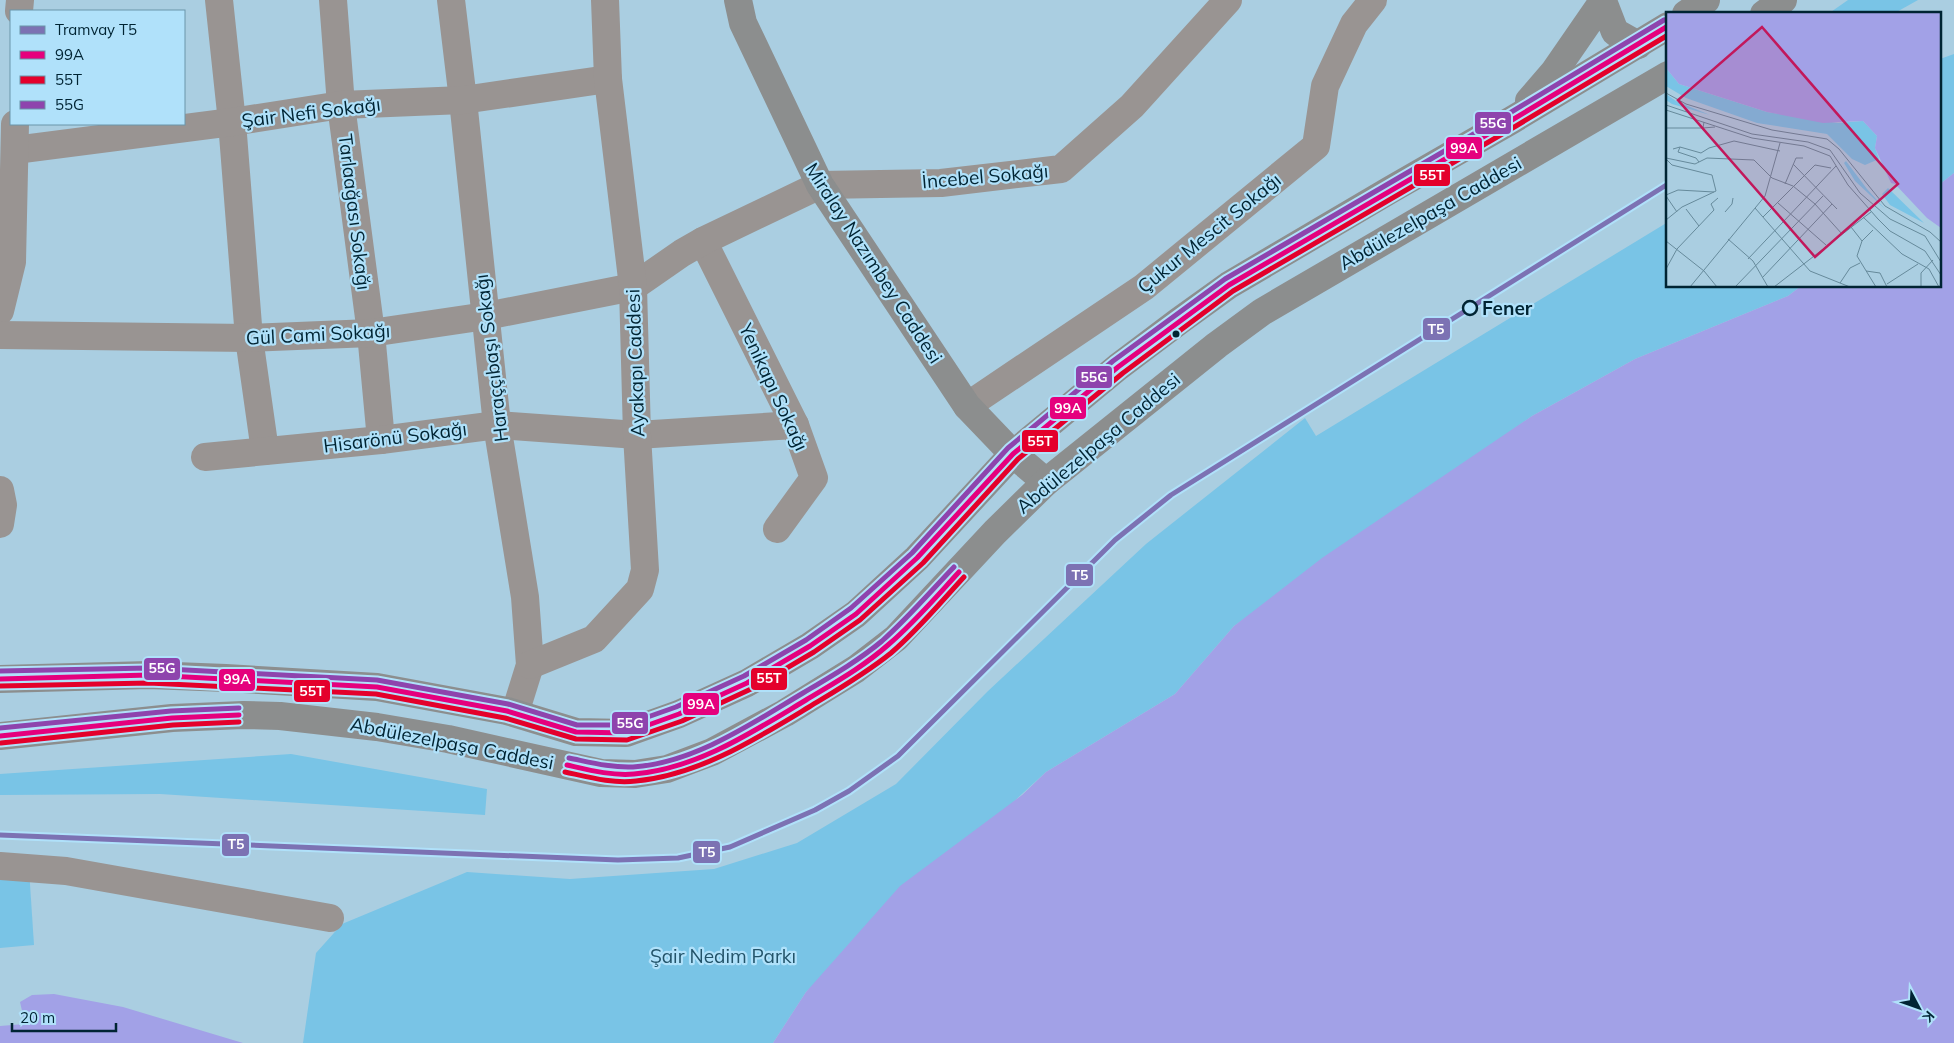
<svg xmlns="http://www.w3.org/2000/svg" width="1954" height="1043" viewBox="0 0 1954 1043" font-family="Mulish,sans-serif">
<style>
.green{fill:#79c4e6}
.water{fill:#a2a1e7}
.lines{fill:none;stroke-linecap:round;stroke-linejoin:round}
.minor{stroke:#999492;stroke-width:28}
.major{stroke:#8c8e8e;stroke-width:28}
.bus-1-casing{stroke:#b0e1fa;stroke-width:9}
.bus-2-casing{stroke:#b0e1fa;stroke-width:9}
.bus-3-casing{stroke:#b0e1fa;stroke-width:9}
.bus-1{stroke:#e5007d;stroke-width:5}
.bus-2{stroke:#e4002b;stroke-width:5}
.bus-3{stroke:#8e44ad;stroke-width:5}
.tram-1-casing{stroke:#b0e1fa;stroke-width:9}
.tram-1{stroke:#7c72b3;stroke-width:5}
.stop-dot{fill:#b0e1fa;stroke:#002433;stroke-width:2.5}
.bus-dot{fill:#002433;stroke:#b0e1fa;stroke-width:2}
.labels{text-anchor:middle;stroke-width:4.5;stroke-linejoin:round;paint-order:stroke}
.street-label{font-size:19px;fill:#002433;stroke:#b0e1fa}
.stop-label{font-size:19px;font-weight:bold;fill:#002433;stroke:#b0e1fa;text-anchor:start}
.park-label{font-size:19px;fill:#225369;stroke:#b0e1fa}
.inset-road{fill:none;stroke:#668a9b;stroke-width:1}
.view{fill:#c2185b;fill-opacity:0.15;stroke:#c2185b;stroke-width:2.5}
.inset-edge{fill:none;stroke:#002433;stroke-width:2.5}
.line-badge{stroke:#b0e1fa;stroke-width:2}
.badge-label{font-size:14px;text-anchor:middle;font-weight:bold;fill:#fff}
</style>
<rect width="100%" height="100%" fill="#aacee1"/>
<!-- green -->
<g class="green">
<polygon points="1848,0 1918,0 1893,14 1828,14"/>
<polygon points="1954,54 1954,173 1940,184 1940,59"/>
<polygon points="1668,222 1668,286 1801,286 1788,296 1635,359 1532,416 1234,626 1175,694 1046,772 806,992 773,1043 303,1043 316,953 342,924 467,872 570,879 714,869 797,843 896,784 988,691 1146,544 1305,418 1316,436"/>
<polygon points="291,754 487,789 485,815 160,794 0,795 0,774"/>
<polygon points="0,866 29,869 34,945 0,948"/>
</g>
<!-- water -->
<g class="water">
<polygon points="1954,173 1954,1043 773,1043 806,992 900,886 1022,795 1046,772 1175,694 1234,626 1322,558 1532,416 1635,359 1788,296 1801,286 1940,286 1940,184"/>
<polygon points="54,994 123,1007 243,1043 0,1043 0,1026 25,1024 20,1002 32,995"/>
</g>
<g class="lines">
<!-- minor -->
<g class="minor">
<polyline points="219,0 232,122 249,338 265,451"/>
<polyline points="333,0 341,105 371,333 381,440"/>
<polyline points="451,0 463,100 497,425 525,597 530,665 515,713"/>
<polyline points="19,11 20,0"/>
<polyline points="15,150 232,122 341,105 463,100 608,79"/>
<polyline points="703,241 795,425 814,478 777,529"/>
<polyline points="0,311 12,262 15,124"/>
<polyline points="0,335 249,338 371,333 486,316 633,287 682,253 703,241 820,185 941,183 1061,169 1132,106 1228,0"/>
<polyline points="967,406 1144,287 1316,146 1325,86 1354,24 1373,0"/>
<polyline points="205,457 381,440 497,425 637,435 795,425"/>
<polyline points="0,490 3,505 0,524"/>
<polyline points="530,665 594,639 640,589 645,570 637,435 633,287 608,79 605,0"/>
<polyline points="0,866 66,871 330,918"/>
</g>
<!-- major -->
<g class="major">
<polyline points="738,0 743,23 820,185 967,406 1013,454 1046,482"/>
<polyline points="1686,14 1706,0"/>
<polyline points="1764,14 1783,0"/>
<polyline points="1529,101 1554,72 1603,1 1615,32 1638,45"/>
<polyline points="0,679 149,675 226,678 377,687 507,711 576,732 626,733 679,714 747,683 810,646 856,614 917,558 1013,454 1118,367 1179,321 1229,285 1390,190 1512,120 1668,26"/>
<polyline points="0,736 172,718 243,715 280,716 377,727 448,739 601,773 635,774 667,769 712,752 785,713 856,669 896,638 995,532 1046,482 1217,345 1262,312 1668,75"/>
</g>
<defs>
<g id="bus-1">
<polyline points="0,679 149,675 377,687 507,711 576,732 626,733 679,714 747,683 810,646 856,614 917,558 1013,454 1118,367 1229,285 1512,120 1668,26"/>
<polyline points="0,736 172,718 239,715"/>
<path d="M567,765C589,770 612,776 634,774C697,769 754,731 806,700C834,683 863,667 888,645C914,623 936,597 959,572"/>
</g>
<g id="bus-2">
<polyline points="0,686 149,683 376,694 505,718 576,739 627,740 682,721 751,689 814,652 860,620 923,563 1018,459 1123,373 1233,291 1516,126 1668,35"/>
<polyline points="1,743 173,725 239,722"/>
<path d="M565,772C588,777 613,784 636,781C699,775 756,739 809,707C837,690 865,674 891,653C918,630 940,603 964,577"/>
</g>
<g id="bus-3">
<polyline points="0,671 149,668 377,680 508,704 577,725 625,725 676,707 744,676 806,640 851,608 912,553 1008,448 1113,361 1225,279 1508,114 1664,20"/>
<polyline points="0,728 171,711 239,708"/>
<path d="M569,758C589,762 611,768 633,767C694,763 751,724 803,693C830,677 858,661 882,641C908,618 930,592 954,567"/>
</g>
</defs>
<!-- bus-1 casing -->
<use href="#bus-1" class="bus-1-casing"/>
<!-- bus-2 casing -->
<use href="#bus-2" class="bus-2-casing"/>
<!-- bus-3 casing -->
<use href="#bus-3" class="bus-3-casing"/>
<!-- bus-1 -->
<use href="#bus-1" class="bus-1"/>
<!-- bus-2 -->
<use href="#bus-2" class="bus-2"/>
<!-- bus-3 -->
<use href="#bus-3" class="bus-3"/>
<defs>
<polyline id="tram-1" points="0,835 618,860 678,858 730,847 815,810 849,791 898,756 1115,540 1171,495 1668,184"/>
</defs>
<!-- tram-1 casing -->
<use href="#tram-1" class="tram-1-casing"/>
<!-- tram-1 -->
<use href="#tram-1" class="tram-1"/>
</g>
<!-- markers -->
<circle class="stop-dot" cx="1470" cy="308" r="7"/>
<circle class="bus-dot" cx="1176" cy="334" r="4.5"/>
<g class="labels">
<!-- street labels -->
<g class="street-label">
<text transform="translate(311 112) rotate(-7)" y="7">Şair Nefi Sokağı</text>
<text transform="translate(985 176) rotate(-5)" y="7">İncebel Sokağı</text>
<text transform="translate(355 212) rotate(83)" y="7">Tarlaağası Sokağı</text>
<text transform="translate(1430 213) rotate(-30)" y="7">Abdülezelpaşa Caddesi</text>
<text transform="translate(1209 233) rotate(-39)" y="7">Çukur Mescit Sokağı</text>
<text transform="translate(874 263) rotate(57)" y="7">Miralay Nazımbey Caddesi</text>
<text transform="translate(318 334) rotate(-3)" y="7">Gül Cami Sokağı</text>
<text transform="translate(491 358) rotate(-97)" y="7">Haraççıbaşı Sokağı</text>
<text transform="translate(635 363) rotate(-92)" y="7">Ayakapı Caddesi</text>
<text transform="translate(774 387) rotate(65)" y="7">Yenikapı Sokağı</text>
<text transform="translate(395 437) rotate(-7)" y="7">Hisarönü Sokağı</text>
<text transform="translate(1098 443) rotate(-40)" y="7">Abdülezelpaşa Caddesi</text>
<text transform="translate(452 743) rotate(11)" y="7">Abdülezelpaşa Caddesi</text>
</g>
<!-- stop labels -->
<g class="stop-label">
<text x="1482" y="315">Fener</text>
</g>
<!-- park labels -->
<g class="park-label">
<text x="723" y="963">Şair Nedim Parkı</text>
</g>
</g>
<!-- overview -->
<g transform="translate(1666 12)">
<rect width="275" height="275" fill="#aacee1"/>
<path d="M0,56L13,72L101,100L172,111L197,109L211,124L209,136L213,147L199,153L186,147L161,122L91,111L20,86L0,74ZM0,82L10,89L44,103L6,92L0,88ZM180,149L201,177L219,197L189,169L178,151ZM222,176L258,211L224,193L216,182Z" fill="#79c4e6"/>
<path d="M1,0H275V216L261,206L229,172L225,171L209,136L211,124L197,109L157,111L101,100L13,72L0,56Z" fill="#a2a1e7"/>
<path class="inset-road" d="M0,81L20,92L106,118L161,127L173,137L219,194L264,220L275,230M0,93L86,122L142,130L164,138L194,181L224,207L259,224L275,250M0,98L86,126L138,134L164,144L182,173L212,207L224,219L259,239L275,263M38,110L37,116L49,115M0,116H37M14,135L12,140L30,146L33,150M7,137L14,135L35,141M35,141L43,136L68,129L114,139M0,146L29,152L41,146L88,148L106,166L127,174L149,192L176,222M0,147L6,153L46,163L50,179L16,195L0,208M127,152L171,197M119,172L130,146H137M0,183L12,178L48,180M0,184L11,200M112,191L160,233M89,196L144,259L184,275M20,197L33,214M59,200L66,192L67,186M97,205L149,153L165,156M197,205L236,242L263,257L273,275M185,215L196,229L191,244L210,275M62,227L87,249L102,275M0,229L38,259L51,275M196,229L207,218M82,247L170,154M0,257L11,237L48,198L45,192L52,186M200,259L214,261L221,275M96,266L166,192M174,271L184,256L194,251M221,272L252,252M24,275L99,184L114,131M69,275L157,184M108,275L205,200M255,275V261L267,248"/>
<path class="view" d="M96,15L232,172L149,245L12,88Z"/>
<rect width="275" height="275" class="inset-edge"/>
</g>
<g class="line-badge">
<rect x="1474" y="111" width="38" height="24" rx="5" fill="#8e44ad"/>
<rect x="1445" y="136" width="38" height="24" rx="5" fill="#e5007d"/>
<rect x="1413" y="163" width="38" height="24" rx="5" fill="#e4002b"/>
<rect x="1422" y="317" width="29" height="24" rx="5" fill="#7c72b3"/>
<rect x="1075" y="365" width="38" height="24" rx="5" fill="#8e44ad"/>
<rect x="1049" y="396" width="38" height="24" rx="5" fill="#e5007d"/>
<rect x="1021" y="429" width="38" height="24" rx="5" fill="#e4002b"/>
<rect x="1065" y="563" width="29" height="24" rx="5" fill="#7c72b3"/>
<rect x="143" y="657" width="38" height="24" rx="5" fill="#8e44ad"/>
<rect x="750" y="667" width="38" height="24" rx="5" fill="#e4002b"/>
<rect x="218" y="668" width="38" height="24" rx="5" fill="#e5007d"/>
<rect x="293" y="679" width="38" height="24" rx="5" fill="#e4002b"/>
<rect x="682" y="692" width="38" height="24" rx="5" fill="#e5007d"/>
<rect x="611" y="711" width="38" height="24" rx="5" fill="#8e44ad"/>
<rect x="221" y="833" width="29" height="24" rx="5" fill="#7c72b3"/>
<rect x="692" y="840" width="29" height="24" rx="5" fill="#7c72b3"/>
</g>
<g class="badge-label">
<text x="1493" y="128">55G</text>
<text x="1464" y="153">99A</text>
<text x="1432" y="180">55T</text>
<text x="1436" y="334">T5</text>
<text x="1094" y="382">55G</text>
<text x="1068" y="413">99A</text>
<text x="1040" y="446">55T</text>
<text x="1080" y="580">T5</text>
<text x="162" y="673">55G</text>
<text x="769" y="683">55T</text>
<text x="237" y="684">99A</text>
<text x="312" y="696">55T</text>
<text x="701" y="709">99A</text>
<text x="630" y="728">55G</text>
<text x="236" y="849">T5</text>
<text x="707" y="857">T5</text>
</g>
<!-- legend -->
<rect x="10" y="10" width="175" height="115" fill="#b0e1fa" stroke="#6a95aa"/>
<rect x="20" y="26" width="25" height="8" fill="#7c72b3" stroke="#6a95aa"/>
<text x="55" y="35" font-size="15" fill="#002433">Tramvay T5</text>
<rect x="20" y="51" width="25" height="8" fill="#e5007d" stroke="#6a95aa"/>
<text x="55" y="60" font-size="15" fill="#002433">99A</text>
<rect x="20" y="76" width="25" height="8" fill="#e4002b" stroke="#6a95aa"/>
<text x="55" y="85" font-size="15" fill="#002433">55T</text>
<rect x="20" y="101" width="25" height="8" fill="#8e44ad" stroke="#6a95aa"/>
<text x="55" y="110" font-size="15" fill="#002433">55G</text>
<!-- north arrow -->
<g transform="translate(1919 1008) rotate(131)" stroke="#b0e1fa" stroke-width="4" paint-order="stroke">
<path d="M0-4L9 19L0 12L-9 19Z" fill="#002433"/>
<text y="-8" font-size="14" font-weight="bold" text-anchor="middle" fill="#002433">K</text>
</g>
<!-- scale -->
<path d="M12 1023v8h104v-8" fill="none" stroke="#002433" stroke-width="2.5"/>
<text x="20" y="1023" font-size="15" fill="#002433" stroke="#b0e1fa" stroke-width="4" paint-order="stroke">20 m</text>
</svg>
